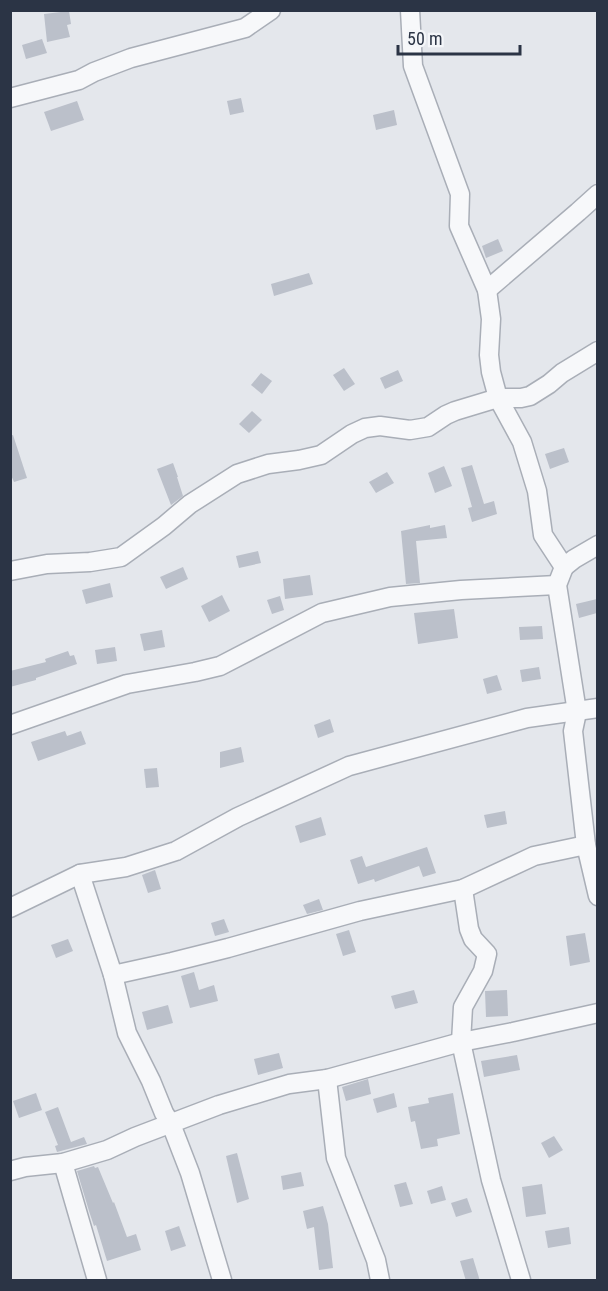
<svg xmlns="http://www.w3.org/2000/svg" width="608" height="1291" viewBox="0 0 608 1291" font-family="'Roboto Condensed',sans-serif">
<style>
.building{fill:#bbc0ca}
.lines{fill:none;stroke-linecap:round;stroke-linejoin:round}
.minor-casing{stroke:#a9aeb7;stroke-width:21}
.minor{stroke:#f7f8fa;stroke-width:18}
</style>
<rect width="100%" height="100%" fill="#e4e7ec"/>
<!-- building -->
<g class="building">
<polygon points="69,11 71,24 67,25 70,37 47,42 44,14"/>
<polygon points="42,39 47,53 26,59 22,45"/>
<polygon points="241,98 244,112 230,115 227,101"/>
<polygon points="77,101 84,120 51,131 44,112"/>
<polygon points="394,110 397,125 376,130 373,115"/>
<polygon points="498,239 503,251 486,258 482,246"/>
<polygon points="309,273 313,284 274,296 271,284"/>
<polygon points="344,368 355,384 344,391 333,375"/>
<polygon points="398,370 403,381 385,389 380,378"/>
<polygon points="261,373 272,381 262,394 251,385"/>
<polygon points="252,411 262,420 249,433 239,424"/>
<polygon points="13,435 27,478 14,482 10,473 10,436"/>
<polygon points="564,448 569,462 550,469 545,454"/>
<polygon points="173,463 178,477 177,477 183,496 171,505 157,469"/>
<polygon points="472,465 484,504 494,501 497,514 472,522 468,508 472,507 461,468"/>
<polygon points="444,466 452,486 435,493 428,473"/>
<polygon points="387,472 394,483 376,493 369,482"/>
<polygon points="430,525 430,528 445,525 447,538 416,541 420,583 406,584 401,531"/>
<polygon points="258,551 261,563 239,568 236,556"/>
<polygon points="183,567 188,579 166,589 160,577"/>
<polygon points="310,575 313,595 285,599 283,579"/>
<polygon points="110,583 113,597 86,604 82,590"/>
<polygon points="222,595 230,611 209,622 201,606"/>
<polygon points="280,596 284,610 272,614 267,600"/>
<polygon points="597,599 597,613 579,618 576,604"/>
<polygon points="454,609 458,638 418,644 414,613"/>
<polygon points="542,626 543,639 520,640 519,627"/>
<polygon points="162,630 165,647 144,651 140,634"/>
<polygon points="115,647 117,661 97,664 95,650"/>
<polygon points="68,651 70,656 74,655 77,664 36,678 36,680 10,687 10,671 46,662 45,659"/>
<polygon points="539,667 541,679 522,682 520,670"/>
<polygon points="497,675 502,690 487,694 483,679"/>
<polygon points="330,719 334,732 318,738 314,725"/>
<polygon points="65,731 67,736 81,731 86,744 38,761 31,742"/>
<polygon points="241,747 244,762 220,768 220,752"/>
<polygon points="157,768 159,787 146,788 144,769"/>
<polygon points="505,811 507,824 487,828 484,815"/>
<polygon points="321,817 326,835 300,843 295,826"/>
<polygon points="427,847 436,873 423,877 419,866 375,882 374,879 358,884 350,860 362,856 366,867"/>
<polygon points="155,870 161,889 148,893 142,875"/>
<polygon points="319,899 323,910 307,914 303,905"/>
<polygon points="224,919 229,932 215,936 211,923"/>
<polygon points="349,930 356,952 343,956 336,934"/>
<polygon points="585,933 590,962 570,966 566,936"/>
<polygon points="68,939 73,951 56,958 51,945"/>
<polygon points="194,972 199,990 214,985 218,1001 190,1008 181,976"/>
<polygon points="414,990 418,1003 395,1009 391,996"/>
<polygon points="507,990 508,1016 486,1017 485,991"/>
<polygon points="168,1005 173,1023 147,1030 142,1012"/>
<polygon points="279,1053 283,1068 258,1075 254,1059"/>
<polygon points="517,1055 520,1070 484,1077 481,1061"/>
<polygon points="368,1079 371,1094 346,1101 342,1087"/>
<polygon points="36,1093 42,1110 19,1118 13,1101"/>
<polygon points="394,1093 397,1107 377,1113 373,1099"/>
<polygon points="453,1093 460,1134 437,1139 438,1146 421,1149 415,1121 411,1122 408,1107 429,1103 428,1098"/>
<polygon points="58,1107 71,1142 84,1137 87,1144 57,1152 55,1146 58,1145 45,1112"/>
<polygon points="554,1136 563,1150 549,1158 541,1143"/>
<polygon points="237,1153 249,1199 237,1203 226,1156"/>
<polygon points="94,1166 95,1168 98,1167 113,1203 114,1202 127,1237 136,1234 141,1250 107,1261 96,1225 94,1226 89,1211 77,1171"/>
<polygon points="301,1172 304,1186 283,1190 281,1176"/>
<polygon points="406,1182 413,1204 400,1207 394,1185"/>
<polygon points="542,1184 546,1214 526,1217 522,1187"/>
<polygon points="442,1186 446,1200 431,1204 427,1191"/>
<polygon points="467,1198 472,1212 456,1217 451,1203"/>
<polygon points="323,1206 328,1224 333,1268 319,1270 314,1227 307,1229 303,1211"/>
<polygon points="179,1226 186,1246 171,1251 165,1231"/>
<polygon points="569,1227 571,1244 548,1248 545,1231"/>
<polygon points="473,1258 480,1281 466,1281 460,1261"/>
</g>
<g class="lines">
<defs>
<g id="minor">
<polyline points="410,10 413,66 460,194 459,226 487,290 491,319 489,355 491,372 498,398 522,442 537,491 543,535 564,567 557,585 577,712 573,731 586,845 598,896"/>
<polyline points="10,98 79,80 94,72 131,58 245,28 271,10"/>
<polyline points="487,290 578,212 598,194"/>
<polyline points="564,567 574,559 598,545"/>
<polyline points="10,571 47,564 90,562 121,557 164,526 190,504 237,474 268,464 299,460 321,455 352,434 365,428 380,426 410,430 428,427 446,415 455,411 498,398 521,398 530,396 549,384 562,373 598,351"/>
<polyline points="10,725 127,684 195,672 220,666 322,613 390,597 461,590 557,585"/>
<polyline points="80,874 113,975 127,1033 151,1081 164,1113 171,1124 190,1173 222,1280"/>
<polyline points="463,889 469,929 473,939 487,954 483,971 463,1007 461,1042 491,1180 521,1280"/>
<polyline points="10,908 80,874 126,867 176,851 238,817 349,766 527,718 598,708"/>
<polyline points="113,975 172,962 228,948 360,911 463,889 534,856 586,845"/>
<polyline points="327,1079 336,1158 376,1260 380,1280"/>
<polyline points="63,1163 97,1280"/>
<polyline points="10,1171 25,1167 63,1163 107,1150 135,1137 219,1105 289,1084 327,1079 461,1042 513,1032 598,1013"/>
</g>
</defs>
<!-- minor casing -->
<use href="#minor" class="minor-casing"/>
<!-- minor -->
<use href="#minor" class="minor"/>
</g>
<!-- border -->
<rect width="608" height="1291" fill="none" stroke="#2b3445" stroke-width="24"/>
<!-- scale -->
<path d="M398 45v9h122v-9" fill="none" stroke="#2b3445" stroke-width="3"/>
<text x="407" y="45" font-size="18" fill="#2b3445" stroke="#f4f6f9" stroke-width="4.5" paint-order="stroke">50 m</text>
</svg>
